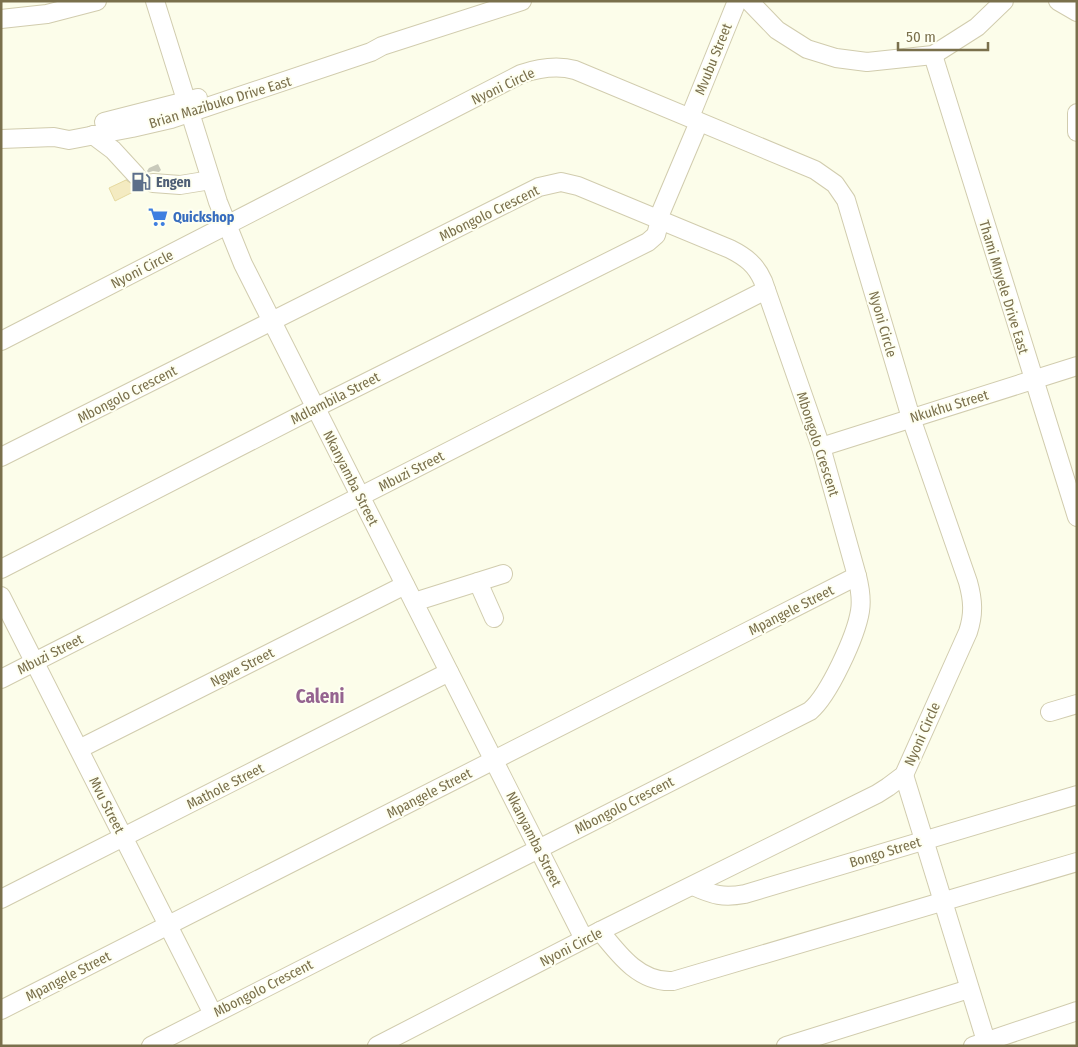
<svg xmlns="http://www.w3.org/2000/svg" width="1078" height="1047" viewBox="0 0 1078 1047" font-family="'Fira Sans Condensed',sans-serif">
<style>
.shadow{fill:#0003}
.building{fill:#f4ebc1;stroke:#e7daa0}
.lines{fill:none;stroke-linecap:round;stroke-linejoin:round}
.minor-casing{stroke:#d1ccae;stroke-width:20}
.minor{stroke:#fff;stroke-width:18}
.labels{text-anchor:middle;stroke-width:4;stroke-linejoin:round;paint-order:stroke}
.street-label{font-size:14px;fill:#7a704c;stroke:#fefff1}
.service-label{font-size:14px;font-weight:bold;fill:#4e5e75;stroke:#fefff1;text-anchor:start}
.shop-label{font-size:14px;font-weight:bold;fill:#366cbe;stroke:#fefff1;text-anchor:start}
.district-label{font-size:19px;font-weight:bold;fill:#956490;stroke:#fefff1}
</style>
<rect width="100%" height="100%" fill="#fcfdea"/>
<!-- shadow -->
<g class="shadow">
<polygon points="158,164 161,170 159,172 153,171 147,173 147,171 149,168"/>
<polygon points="129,178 136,184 144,182 145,184 143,186 111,188"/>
</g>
<!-- building -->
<polygon class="building" points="126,180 133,185 143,183 143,187 115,201 109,188"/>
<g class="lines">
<defs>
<g id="minor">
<polyline points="155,1 218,202 243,264 584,939"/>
<polyline points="749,1 777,30 807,49 836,58 867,62 933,55 977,27 1004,1"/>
<polyline points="1058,1 1077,12"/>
<polyline points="1,19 47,14 97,1"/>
<polyline points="933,55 1077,517"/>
<polyline points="1077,113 1077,132"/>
<polyline points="690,117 737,1"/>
<polyline points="104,122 198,98"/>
<polyline points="93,135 113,150 136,175"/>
<polyline points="1,139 54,137 69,140 132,128 171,119 371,52 382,46 522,1"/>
<polyline points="153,183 180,185 211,180"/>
<polyline points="658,219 699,122"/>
<path d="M1,341L521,74C539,68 557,65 575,70L815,170L835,184L846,200L911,418L968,582C973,600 974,614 968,632L904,775L888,787L877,794L600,931L377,1046"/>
<polyline points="821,447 1077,366"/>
<path d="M1,457L539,187L561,182L578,186L730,249C746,257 756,265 763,281L821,447L857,576C860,588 862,599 860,611C856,636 829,695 810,711L151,1046"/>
<polyline points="1,569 315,408 648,242 656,235 660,220"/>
<polyline points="478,582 494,618"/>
<polyline points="1,596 213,1014"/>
<polyline points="414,602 503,574"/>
<polyline points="1,679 766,290"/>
<polyline points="1050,712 1077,704"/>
<polyline points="79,749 405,585"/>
<polyline points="904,775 986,1041"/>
<path d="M693,886C713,895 723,898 745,894L1077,795"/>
<polyline points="1,899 449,672"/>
<path d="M600,931C619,955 640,983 673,981L1077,862"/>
<polyline points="1,1010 857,576"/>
<polyline points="786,1046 969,989"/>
<polyline points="973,1046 1077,1011"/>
</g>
</defs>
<!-- minor casing -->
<use href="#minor" class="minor-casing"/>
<!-- minor -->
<use href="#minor" class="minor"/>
</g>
<!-- icons -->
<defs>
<symbol id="fuel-bare" viewBox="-9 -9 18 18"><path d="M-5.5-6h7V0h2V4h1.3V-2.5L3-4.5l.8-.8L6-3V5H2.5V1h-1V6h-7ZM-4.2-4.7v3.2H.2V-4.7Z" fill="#5c6f8a" stroke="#fefff1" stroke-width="2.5" paint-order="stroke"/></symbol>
<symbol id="supermarket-bare" viewBox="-9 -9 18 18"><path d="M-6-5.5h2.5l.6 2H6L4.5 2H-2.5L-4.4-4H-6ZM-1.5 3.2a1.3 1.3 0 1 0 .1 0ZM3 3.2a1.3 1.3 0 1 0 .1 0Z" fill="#3f7fe0" stroke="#fefff1" stroke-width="2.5" paint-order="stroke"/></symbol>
</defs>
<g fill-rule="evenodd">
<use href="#fuel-bare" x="127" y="168" width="28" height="28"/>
<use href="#supermarket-bare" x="144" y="203" width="28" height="28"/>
</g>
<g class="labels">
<!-- street labels -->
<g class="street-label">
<text transform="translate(713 59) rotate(-68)" y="5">Mvubu Street</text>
<text transform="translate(503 86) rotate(-25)" y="5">Nyoni Circle</text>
<text transform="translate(220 102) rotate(-17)" y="5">Brian Mazibuko Drive East</text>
<text transform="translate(489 213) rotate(-26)" y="5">Mbongolo Crescent</text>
<text transform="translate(142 269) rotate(-27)" y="5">Nyoni Circle</text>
<text transform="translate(1004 287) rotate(73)" y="5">Thami Mnyele Drive East</text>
<text transform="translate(883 324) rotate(74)" y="5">Nyoni Circle</text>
<text transform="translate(127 394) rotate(-27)" y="5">Mbongolo Crescent</text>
<text transform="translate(335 398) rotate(-27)" y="5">Mdlambila Street</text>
<text transform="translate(949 406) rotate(-17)" y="5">Nkukhu Street</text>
<text transform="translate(818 444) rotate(72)" y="5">Mbongolo Crescent</text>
<text transform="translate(411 471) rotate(-27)" y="5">Mbuzi Street</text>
<text transform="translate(351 478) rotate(63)" y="5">Nkanyamba Street</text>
<text transform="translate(791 610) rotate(-27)" y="5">Mpangele Street</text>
<text transform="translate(50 654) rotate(-27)" y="5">Mbuzi Street</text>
<text transform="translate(242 667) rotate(-27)" y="5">Ngwe Street</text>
<text transform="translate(922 734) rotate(-66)" y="5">Nyoni Circle</text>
<text transform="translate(225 786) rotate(-27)" y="5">Mathole Street</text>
<text transform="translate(429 793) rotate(-27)" y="5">Mpangele Street</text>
<text transform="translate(107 805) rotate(63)" y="5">Mvu Street</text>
<text transform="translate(624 805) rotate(-27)" y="5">Mbongolo Crescent</text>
<text transform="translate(534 839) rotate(63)" y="5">Nkanyamba Street</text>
<text transform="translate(885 852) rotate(-17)" y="5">Bongo Street</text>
<text transform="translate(571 947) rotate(-27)" y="5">Nyoni Circle</text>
<text transform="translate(68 976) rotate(-27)" y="5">Mpangele Street</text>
<text transform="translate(263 988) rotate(-27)" y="5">Mbongolo Crescent</text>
</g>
<!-- service labels -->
<g class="service-label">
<text x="156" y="187">Engen</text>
</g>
<!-- shop labels -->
<g class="shop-label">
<text x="173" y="222">Quickshop</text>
</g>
<!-- district labels -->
<g class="district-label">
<text x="320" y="703">Caleni</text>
</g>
</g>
<!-- border -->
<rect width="1078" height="1047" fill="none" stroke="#7a704c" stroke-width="5"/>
<!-- scale -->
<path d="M898 42v8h90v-8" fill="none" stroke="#7a704c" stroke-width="2.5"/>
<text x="906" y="42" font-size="15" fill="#7a704c" stroke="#fefff1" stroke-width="4" paint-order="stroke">50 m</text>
</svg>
